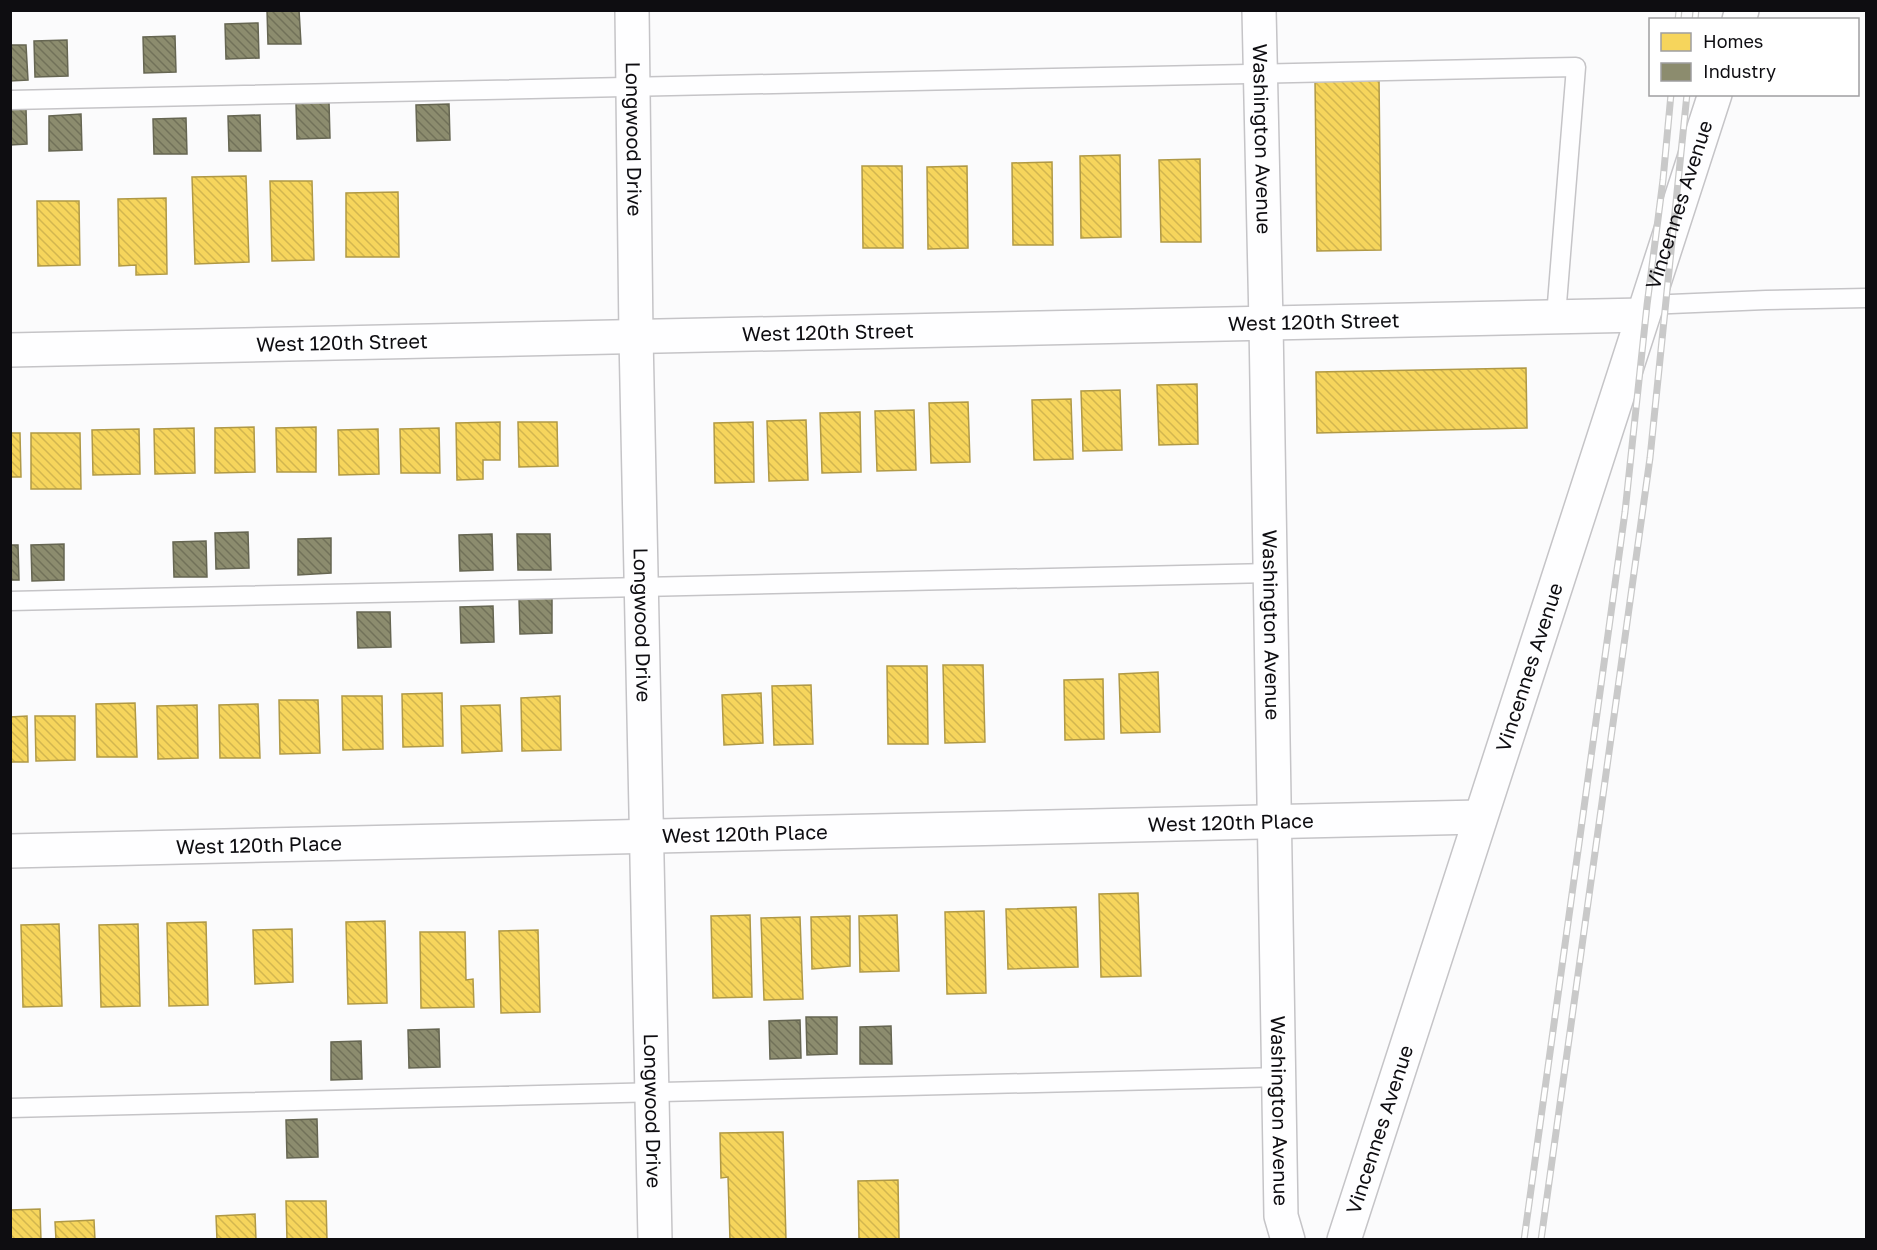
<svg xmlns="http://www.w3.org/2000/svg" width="1877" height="1250" viewBox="0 0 1877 1250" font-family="'Golos Text',sans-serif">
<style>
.homes{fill:url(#homes-back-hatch);stroke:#b09946;stroke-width:1.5}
.industry{fill:url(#industry-back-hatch);stroke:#666652;stroke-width:1.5}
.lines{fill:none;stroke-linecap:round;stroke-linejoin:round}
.service-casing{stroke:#c5c4c7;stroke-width:21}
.minor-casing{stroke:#c5c4c7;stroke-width:36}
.secondary-casing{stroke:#c5c4c7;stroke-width:36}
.service{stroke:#fefeff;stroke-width:18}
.minor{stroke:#fefeff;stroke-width:33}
.secondary{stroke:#fefeff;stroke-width:33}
.rail-casing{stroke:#c9c9c9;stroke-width:7}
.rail{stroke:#fff;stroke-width:4.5;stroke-dasharray:14;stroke-linecap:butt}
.labels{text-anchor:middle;stroke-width:6;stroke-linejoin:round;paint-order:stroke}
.street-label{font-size:20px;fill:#0e0d11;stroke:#fff}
</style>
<defs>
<pattern id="homes-back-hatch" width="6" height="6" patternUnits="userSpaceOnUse" patternTransform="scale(1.5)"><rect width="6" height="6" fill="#f6d55c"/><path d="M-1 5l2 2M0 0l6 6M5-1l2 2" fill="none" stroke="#d2b64f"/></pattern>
<pattern id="industry-back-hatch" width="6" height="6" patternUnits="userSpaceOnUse" patternTransform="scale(1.5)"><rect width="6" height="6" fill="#8c8c6e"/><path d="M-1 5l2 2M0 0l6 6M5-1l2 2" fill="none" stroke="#717159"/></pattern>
</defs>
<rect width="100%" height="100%" fill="#fbfbfc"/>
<!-- homes -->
<g class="homes">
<polygon points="1379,79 1381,250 1317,251 1315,80"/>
<polygon points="1120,155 1121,237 1081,238 1080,156"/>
<polygon points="1200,159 1201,242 1161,242 1159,160"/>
<polygon points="1052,162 1053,245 1013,245 1012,163"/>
<polygon points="862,166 902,166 903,248 863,248"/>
<polygon points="967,166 968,248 928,249 927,167"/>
<polygon points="246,176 249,262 195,264 192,177"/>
<polygon points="270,181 312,181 314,260 272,261"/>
<polygon points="398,192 399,257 346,257 346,193"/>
<polygon points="166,198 167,274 136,275 136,265 119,266 118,199"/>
<polygon points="37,201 79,201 80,265 38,266"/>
<polygon points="1526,368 1527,428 1317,433 1316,372"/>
<polygon points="1197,384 1198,444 1159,445 1157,385"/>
<polygon points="1120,390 1122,450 1083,451 1081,391"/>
<polygon points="1071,399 1073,459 1034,460 1032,400"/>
<polygon points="968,402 970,462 931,463 929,403"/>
<polygon points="914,410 916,470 877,471 875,411"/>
<polygon points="860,412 861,472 822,473 820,413"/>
<polygon points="806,420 808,480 769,481 767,421"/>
<polygon points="500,422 500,460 483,460 483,479 457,480 456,423"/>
<polygon points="518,422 557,422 558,466 519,467"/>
<polygon points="753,422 754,482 715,483 714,423"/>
<polygon points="254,427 255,472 215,473 215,428"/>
<polygon points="316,427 316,472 277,472 276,428"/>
<polygon points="194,428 195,473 155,474 154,429"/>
<polygon points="439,428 440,473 401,473 400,429"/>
<polygon points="139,429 140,474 93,475 92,430"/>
<polygon points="378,429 379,474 339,475 338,430"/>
<polygon points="10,433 20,433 21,477 10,477"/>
<polygon points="31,433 80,433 81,489 31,489"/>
<polygon points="943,665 983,665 985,742 945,743"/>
<polygon points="887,666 927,666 928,744 888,744"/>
<polygon points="1158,672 1160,732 1121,733 1119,674"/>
<polygon points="1103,679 1104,739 1065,740 1064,680"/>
<polygon points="811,685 813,744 774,745 772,686"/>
<polygon points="442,693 443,746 403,747 402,694"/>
<polygon points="761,693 763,743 724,745 722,695"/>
<polygon points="342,696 382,696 383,749 343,750"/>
<polygon points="560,696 561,750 522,751 521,698"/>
<polygon points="279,700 318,700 320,753 280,754"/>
<polygon points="135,703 137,757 97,757 96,704"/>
<polygon points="258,704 260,758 220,758 219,705"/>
<polygon points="197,705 198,758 158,759 157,706"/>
<polygon points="500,705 502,751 462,753 461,706"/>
<polygon points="27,716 28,762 10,762 10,717"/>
<polygon points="35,716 75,716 75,760 36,761"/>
<polygon points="1138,893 1141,976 1101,977 1099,894"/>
<polygon points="1076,907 1078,967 1008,969 1006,909"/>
<polygon points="984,911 986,993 947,994 945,912"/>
<polygon points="750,915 752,997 713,998 711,916"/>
<polygon points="897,915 899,971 860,972 859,916"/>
<polygon points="850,916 850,966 812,969 811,917"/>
<polygon points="800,917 803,999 764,1000 761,918"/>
<polygon points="385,921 387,1003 348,1004 346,922"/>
<polygon points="206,922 208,1005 169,1006 167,923"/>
<polygon points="59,924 62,1006 23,1007 21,925"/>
<polygon points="138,924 140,1006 101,1007 99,925"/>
<polygon points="292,929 293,982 255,984 253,930"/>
<polygon points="538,930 540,1012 501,1013 499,931"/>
<polygon points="420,932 465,932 466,980 473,979 474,1007 421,1008"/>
<polygon points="783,1132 786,1240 730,1240 728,1177 721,1178 720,1133"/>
<polygon points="898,1180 899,1240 859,1240 858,1181"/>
<polygon points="286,1201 326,1201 327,1240 287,1240"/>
<polygon points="40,1209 41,1240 10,1240 10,1210"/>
<polygon points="255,1214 256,1240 217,1240 216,1216"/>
<polygon points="94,1220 95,1240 56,1240 55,1222"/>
</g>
<!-- industry -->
<g class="industry">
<polygon points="267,10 299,10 301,44 268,44"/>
<polygon points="258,23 259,58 226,59 225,24"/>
<polygon points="175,36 176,72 144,73 143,37"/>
<polygon points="67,40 68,76 35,77 34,41"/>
<polygon points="10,45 26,45 28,80 10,81"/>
<polygon points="329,102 330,138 297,139 296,103"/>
<polygon points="449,104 450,140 417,141 416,105"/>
<polygon points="10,109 26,109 27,144 10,145"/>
<polygon points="81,114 82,150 49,151 49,116"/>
<polygon points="260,115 261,151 229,151 228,116"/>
<polygon points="186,118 187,154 154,154 153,119"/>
<polygon points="248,532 249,568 216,569 215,533"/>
<polygon points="492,534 493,570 460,571 459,535"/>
<polygon points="517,534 550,534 551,570 518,570"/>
<polygon points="331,538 331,573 298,575 298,539"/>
<polygon points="206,541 207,577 174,577 173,542"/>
<polygon points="64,544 64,580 32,581 31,545"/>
<polygon points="10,545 18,545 19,580 10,580"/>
<polygon points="552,597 552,633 520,634 519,598"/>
<polygon points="493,606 494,642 461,643 460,607"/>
<polygon points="357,612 390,612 391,647 358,648"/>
<polygon points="806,1017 837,1017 837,1054 807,1055"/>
<polygon points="800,1020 801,1058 770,1059 769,1021"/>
<polygon points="891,1026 892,1064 860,1064 860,1027"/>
<polygon points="439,1029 440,1067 409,1068 408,1030"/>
<polygon points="361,1041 362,1079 331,1080 331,1042"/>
<polygon points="317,1119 318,1157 287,1158 286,1120"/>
</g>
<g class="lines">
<defs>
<g id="service">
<polyline points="10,100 1576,67 1556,316"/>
<polyline points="1647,305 1766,300 1866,298"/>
<polyline points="10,601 1270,573"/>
<polyline points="10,1108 1278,1077"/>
</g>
<g id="minor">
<path id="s1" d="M632,10L636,336L655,1240"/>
<path id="s2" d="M1259,10L1266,323L1281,1216L1288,1240"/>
<path id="s3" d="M10,350L1643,315"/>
<path id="s4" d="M10,851L1479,817"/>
</g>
<g id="secondary">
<polyline points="1739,20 1742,10"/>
<path id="s5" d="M1344,1240L1715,94"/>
</g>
</defs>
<!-- service casing -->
<use href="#service" class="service-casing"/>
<!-- minor casing -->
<use href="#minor" class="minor-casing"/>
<!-- secondary casing -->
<use href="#secondary" class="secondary-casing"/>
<!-- service -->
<use href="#service" class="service"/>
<!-- minor -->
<use href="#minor" class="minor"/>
<!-- secondary -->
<use href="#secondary" class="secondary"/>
<defs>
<g id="rail">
<polyline points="1678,20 1679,10"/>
<polyline points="1695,20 1696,10"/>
<polyline points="1524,1240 1625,512 1647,305 1663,180 1671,94"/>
<polyline points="1541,1240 1650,458 1687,94"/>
</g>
</defs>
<!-- rail casing -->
<use href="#rail" class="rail-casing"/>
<!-- rail -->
<use href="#rail" class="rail"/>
</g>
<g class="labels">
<!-- street labels -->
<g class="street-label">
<text dy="7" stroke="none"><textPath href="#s1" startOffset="129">Longwood Drive</textPath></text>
<text dy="7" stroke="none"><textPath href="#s2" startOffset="129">Washington Avenue</textPath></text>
<text dy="7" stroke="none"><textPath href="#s5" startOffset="1088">Vincennes Avenue</textPath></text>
<text dy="7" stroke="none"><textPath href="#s3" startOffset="1304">West 120th Street</textPath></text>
<text dy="7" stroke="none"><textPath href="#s3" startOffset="818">West 120th Street</textPath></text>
<text dy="7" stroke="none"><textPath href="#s3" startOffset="332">West 120th Street</textPath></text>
<text dy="7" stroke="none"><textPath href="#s1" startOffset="615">Longwood Drive</textPath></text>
<text dy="7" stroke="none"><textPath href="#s2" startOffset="615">Washington Avenue</textPath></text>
<text dy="7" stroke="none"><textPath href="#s5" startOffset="602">Vincennes Avenue</textPath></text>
<text dy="7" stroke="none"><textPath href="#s4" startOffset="1221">West 120th Place</textPath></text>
<text dy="7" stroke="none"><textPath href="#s4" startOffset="735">West 120th Place</textPath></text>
<text dy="7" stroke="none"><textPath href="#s4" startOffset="249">West 120th Place</textPath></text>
<text dy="7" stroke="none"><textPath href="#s1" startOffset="1101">Longwood Drive</textPath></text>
<text dy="7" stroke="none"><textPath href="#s2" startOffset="1101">Washington Avenue</textPath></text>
<text dy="7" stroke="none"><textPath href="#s5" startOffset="116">Vincennes Avenue</textPath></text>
</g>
</g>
<!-- border -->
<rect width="1877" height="1250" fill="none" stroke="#0e0d11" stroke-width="24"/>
<!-- legend -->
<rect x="1649" y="18" width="210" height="78" fill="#ffffff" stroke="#9f9ea0" stroke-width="1.5"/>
<rect x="1661" y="33" width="30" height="18" fill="#f6d55c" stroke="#9f9ea0" stroke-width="1.5"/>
<text x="1703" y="48" font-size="18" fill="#0e0d11">Homes</text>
<rect x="1661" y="63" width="30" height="18" fill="#8c8c6e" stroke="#9f9ea0" stroke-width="1.5"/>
<text x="1703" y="78" font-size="18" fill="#0e0d11">Industry</text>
</svg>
